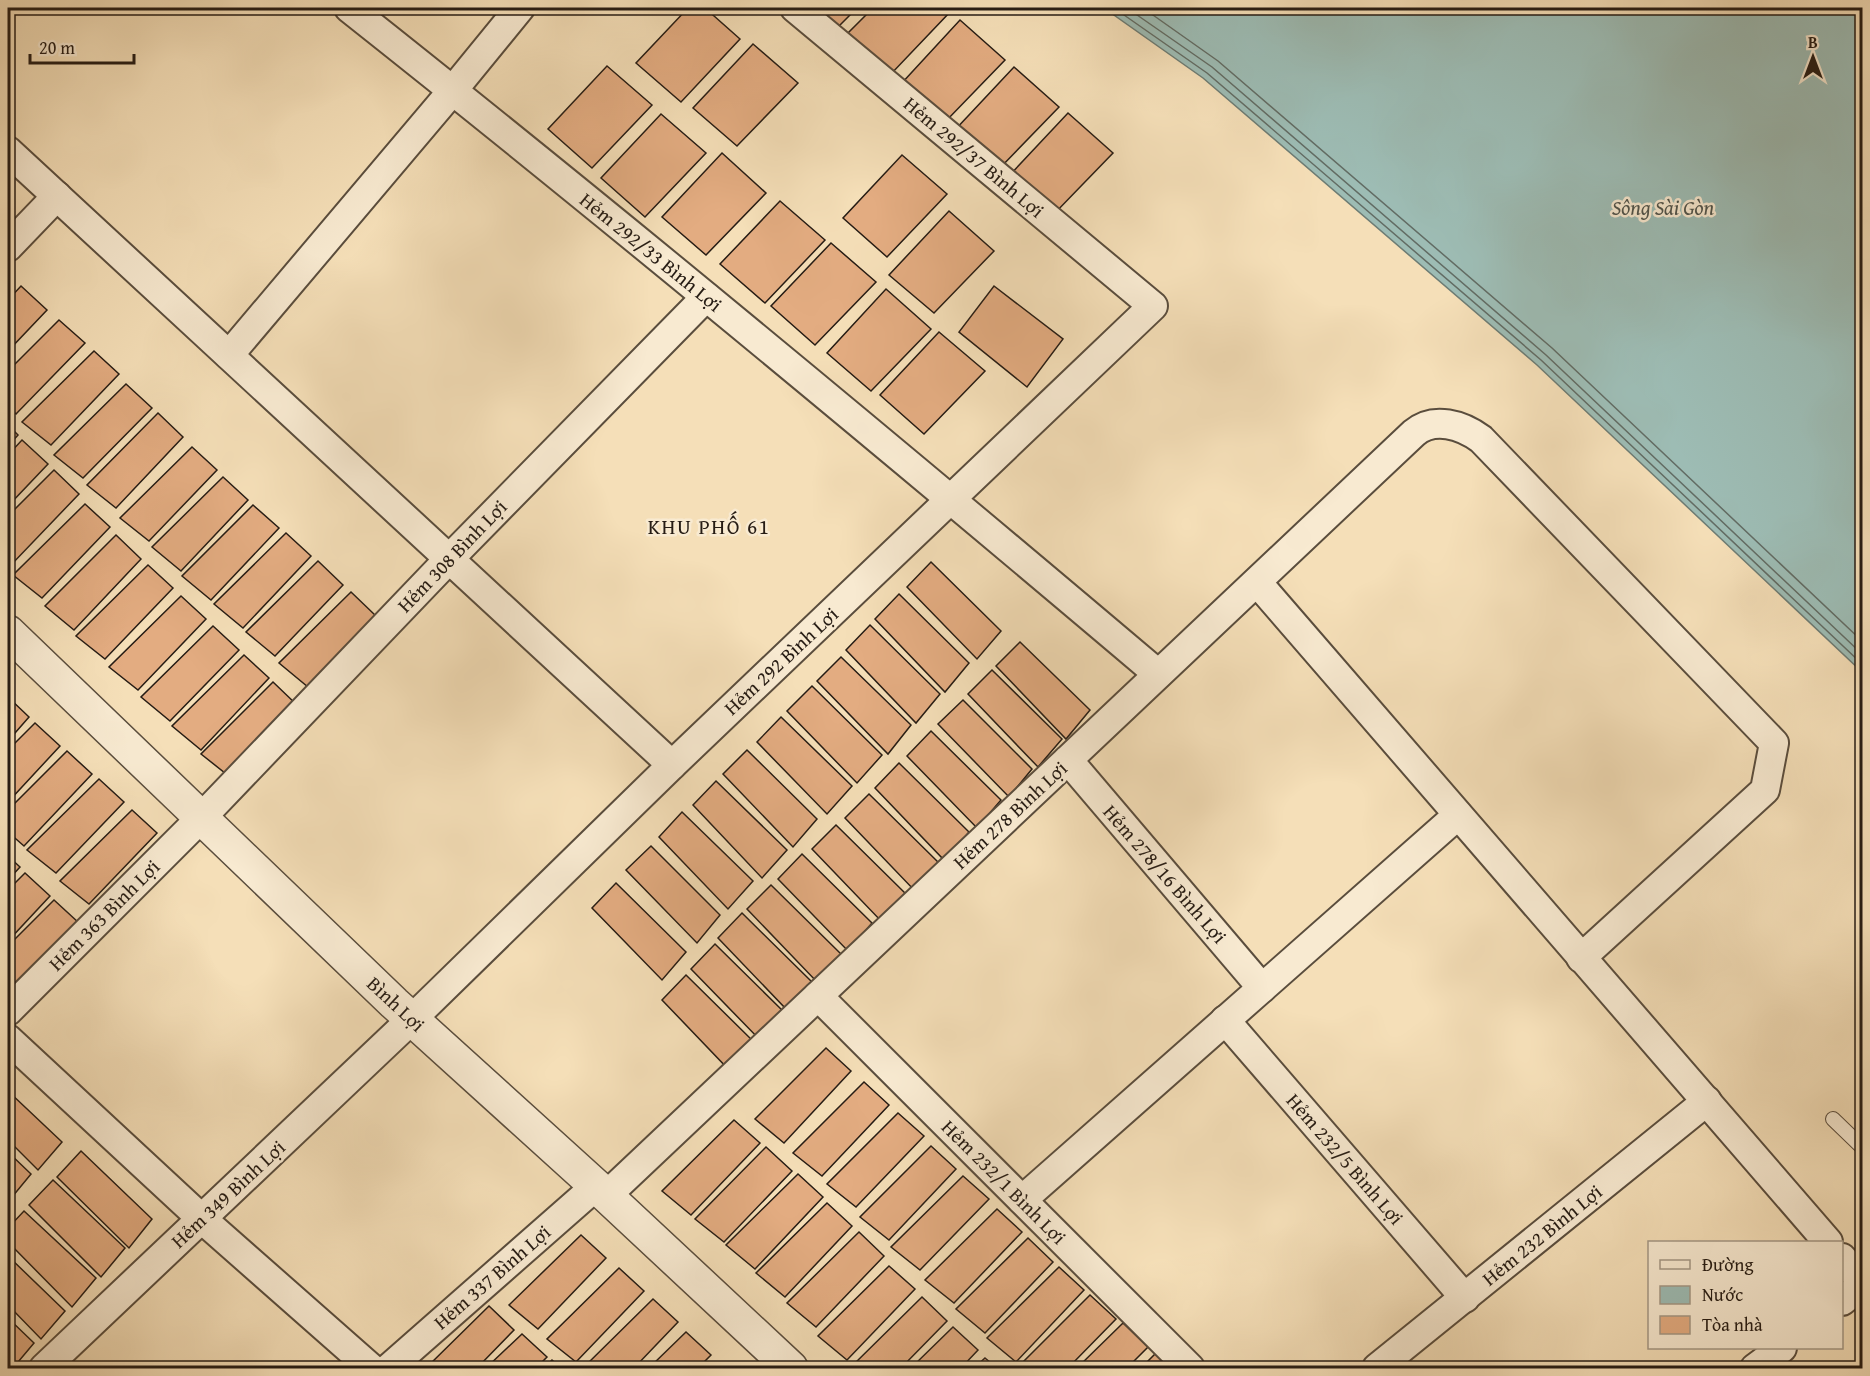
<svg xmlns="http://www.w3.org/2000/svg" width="1870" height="1376" viewBox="0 0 1870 1376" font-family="'Gentium Book Plus',serif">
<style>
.water{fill:#9dbcb4;stroke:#6d7c74;stroke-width:1.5}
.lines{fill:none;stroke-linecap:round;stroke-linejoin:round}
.shore{stroke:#626c64;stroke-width:1.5}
.building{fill:#e3ac81;stroke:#261c14;stroke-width:1.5}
.service-casing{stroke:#5a4d3d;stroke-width:16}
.minor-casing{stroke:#5a4d3d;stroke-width:32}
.tertiary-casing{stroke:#5a4d3d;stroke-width:36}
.service{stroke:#f8ead1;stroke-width:14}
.minor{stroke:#f8ead1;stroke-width:28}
.tertiary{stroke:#f8ead1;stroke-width:33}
.labels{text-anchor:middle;stroke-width:5;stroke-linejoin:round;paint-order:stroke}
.street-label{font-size:20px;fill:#261c14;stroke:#f8ead1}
.water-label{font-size:21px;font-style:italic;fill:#50544c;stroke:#f8ead1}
.neighbourhood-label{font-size:21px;letter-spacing:1.5px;fill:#261c14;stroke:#f8ead1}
</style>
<rect width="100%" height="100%" fill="#f5dfb8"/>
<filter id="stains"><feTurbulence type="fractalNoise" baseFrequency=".00333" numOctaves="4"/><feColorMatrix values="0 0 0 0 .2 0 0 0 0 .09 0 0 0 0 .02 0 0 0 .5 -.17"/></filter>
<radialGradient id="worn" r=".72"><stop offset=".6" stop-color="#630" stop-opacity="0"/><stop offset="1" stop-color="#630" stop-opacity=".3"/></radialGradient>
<!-- water -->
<polygon class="water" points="1104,8 1862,8 1862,672 1537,365 1203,78"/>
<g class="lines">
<!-- shore -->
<g class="shore">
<polyline points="1114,8 1207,73 1541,360 1862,664"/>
<polyline points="1127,8 1212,67 1546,355 1862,654"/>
<polyline points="1143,8 1218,61 1552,348 1862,641"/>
</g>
</g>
<!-- building -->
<g class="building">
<polygon points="688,8 705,8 740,39 681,102 636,63"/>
<polygon points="811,8 857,8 836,29"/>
<polygon points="873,8 945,8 950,12 890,75 845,36"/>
<polygon points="960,20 1005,60 945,122 901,84"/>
<polygon points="753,44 798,83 737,146 693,108"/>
<polygon points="607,66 652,105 592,168 548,129"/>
<polygon points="1014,67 1059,107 998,170 954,131"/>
<polygon points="1068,113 1113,153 1052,216 1008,177"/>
<polygon points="661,114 706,153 645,217 601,178"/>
<polygon points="722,153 766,193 706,255 662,217"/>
<polygon points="902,155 947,194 887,257 843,218"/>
<polygon points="780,201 825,240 765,303 720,264"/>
<polygon points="949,211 994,251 934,313 889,275"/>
<polygon points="831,243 876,282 815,345 771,306"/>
<polygon points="21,286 47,310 8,351 8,300"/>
<polygon points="994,286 1063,339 1027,387 959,332"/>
<polygon points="886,289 931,329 871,391 827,353"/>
<polygon points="59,320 85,343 16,414 8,407 8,371"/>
<polygon points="939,332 985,371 924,434 880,395"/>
<polygon points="94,351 119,374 51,445 22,422"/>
<polygon points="126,384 152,408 83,478 54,455"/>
<polygon points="158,413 183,437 116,508 87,485"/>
<polygon points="8,425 18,435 8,446"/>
<polygon points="22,440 48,464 8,506 8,455"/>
<polygon points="192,447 217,470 149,541 120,518"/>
<polygon points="54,470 79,494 11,565 8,562 8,516"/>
<polygon points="223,477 248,500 181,571 152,547"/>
<polygon points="85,504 110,527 42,598 13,575"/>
<polygon points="253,505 279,528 211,600 182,576"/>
<polygon points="286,533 311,556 243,628 214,604"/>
<polygon points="116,535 141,559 74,630 45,606"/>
<polygon points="318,561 343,585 275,656 246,632"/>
<polygon points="931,562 1001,631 977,659 907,587"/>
<polygon points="148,565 173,588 105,659 76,636"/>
<polygon points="351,592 376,616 308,687 279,663"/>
<polygon points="899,594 969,663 945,692 875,619"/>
<polygon points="181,596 206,619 138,690 109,667"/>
<polygon points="870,625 940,694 916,723 846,650"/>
<polygon points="213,626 239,650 170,721 141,697"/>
<polygon points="1020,642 1090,710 1066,739 996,666"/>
<polygon points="244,655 269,678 201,750 172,726"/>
<polygon points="841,657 911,725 888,754 817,681"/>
<polygon points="992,670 1062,739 1038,767 968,694"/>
<polygon points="273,682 298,706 230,777 201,754"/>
<polygon points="812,686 882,755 857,783 787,711"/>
<polygon points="8,697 29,717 8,741"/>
<polygon points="963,700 1032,769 1009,797 938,724"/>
<polygon points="781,717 852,786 827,814 757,742"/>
<polygon points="35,723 60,746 8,802 8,750"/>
<polygon points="931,731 1001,800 977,828 907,756"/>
<polygon points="747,750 817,819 793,847 723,774"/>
<polygon points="67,751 92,774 24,846 8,832 8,810"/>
<polygon points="899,763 969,832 945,861 875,788"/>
<polygon points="99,779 124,802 56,873 27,850"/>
<polygon points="716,781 787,850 762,878 693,805"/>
<polygon points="869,794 939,863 915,891 845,818"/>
<polygon points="132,810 157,833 89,904 60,881"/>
<polygon points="682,812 753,881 728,909 659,837"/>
<polygon points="836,825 906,894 882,922 812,849"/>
<polygon points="651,846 720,915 697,943 626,870"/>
<polygon points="802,854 872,923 848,951 778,879"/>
<polygon points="8,856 20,867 8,880"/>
<polygon points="25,873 50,896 8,941 8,890"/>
<polygon points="616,883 686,952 662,980 592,908"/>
<polygon points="771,885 841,954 817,982 747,909"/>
<polygon points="54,900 79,923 8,991 8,946"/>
<polygon points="742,913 812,982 788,1011 718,938"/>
<polygon points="715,944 785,1013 761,1041 691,969"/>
<polygon points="686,975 756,1044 732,1073 662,1000"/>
<polygon points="826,1048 851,1071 784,1143 755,1119"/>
<polygon points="864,1082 889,1105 822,1176 793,1153"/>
<polygon points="8,1091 62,1142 38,1170 8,1140"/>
<polygon points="898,1113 924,1136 856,1207 827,1184"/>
<polygon points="734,1120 760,1143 691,1215 662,1191"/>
<polygon points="931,1146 956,1169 889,1240 860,1217"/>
<polygon points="766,1147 792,1171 724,1242 695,1219"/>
<polygon points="81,1151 152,1219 129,1248 57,1177"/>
<polygon points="8,1152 31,1174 8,1202"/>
<polygon points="798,1174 823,1197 755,1269 726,1245"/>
<polygon points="963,1176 989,1199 920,1270 891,1247"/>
<polygon points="53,1180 125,1248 101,1277 29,1205"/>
<polygon points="827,1203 852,1226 785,1297 756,1273"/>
<polygon points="997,1209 1022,1232 954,1303 925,1280"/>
<polygon points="24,1211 96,1278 72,1307 8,1242 8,1228"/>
<polygon points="859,1232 884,1256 816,1327 787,1303"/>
<polygon points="581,1235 606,1258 538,1329 509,1305"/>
<polygon points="1028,1238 1053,1262 985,1333 956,1309"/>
<polygon points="8,1256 65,1311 41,1339 8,1305"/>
<polygon points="889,1266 915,1289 847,1360 818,1336"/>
<polygon points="1059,1267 1084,1290 1016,1362 987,1338"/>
<polygon points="619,1268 644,1291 576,1362 547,1339"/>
<polygon points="1090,1295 1116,1319 1068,1368 1021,1368 1019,1366"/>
<polygon points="922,1297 947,1321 901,1368 850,1368"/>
<polygon points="653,1299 678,1322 634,1368 583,1368"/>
<polygon points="489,1306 514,1330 477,1368 426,1368"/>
<polygon points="8,1318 34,1343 13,1368 8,1368"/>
<polygon points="1123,1323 1148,1347 1127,1368 1077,1368"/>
<polygon points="953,1327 978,1350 961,1368 911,1368"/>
<polygon points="686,1332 711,1355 698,1368 649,1368"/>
<polygon points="522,1334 547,1357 536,1368 486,1368"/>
<polygon points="1155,1354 1171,1368 1141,1368"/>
<polygon points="985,1358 997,1368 974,1368"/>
<polygon points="552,1360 561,1368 544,1368"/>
<polygon points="718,1362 725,1368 711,1368"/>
</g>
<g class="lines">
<defs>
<polyline id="service" points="1833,1119 1862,1147"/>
<g id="minor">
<path d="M349,8C623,225 891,448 1158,674"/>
<polyline points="8,151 672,765"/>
<polyline points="8,247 57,196"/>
<polyline points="229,355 453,90 520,8"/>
<polyline points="1257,582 1828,1242"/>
<polyline points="1068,760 1262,988"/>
<polyline points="818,996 1190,1368"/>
<polyline points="8,1011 201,818 449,559 706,297"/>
<polyline points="1225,1020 1465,1298"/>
<polyline points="8,1039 202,1219 371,1368"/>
<path d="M606,1196L1414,433C1434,416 1462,425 1481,439L1774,743L1765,790L1581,958"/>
<polyline points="1022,1200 1458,815"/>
<polyline points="1842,1258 1862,1282"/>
<polyline points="1842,1301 1862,1285"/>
<polyline points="44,1368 412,1019 672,765 1153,306 795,8"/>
<polyline points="389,1368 596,1186"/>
<polyline points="1377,1368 1707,1101"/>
<polyline points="1755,1368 1782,1348"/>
</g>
<polyline id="tertiary" points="8,632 394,1003 596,1186 791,1368"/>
</defs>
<!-- service casing -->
<use href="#service" class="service-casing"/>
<!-- minor casing -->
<use href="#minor" class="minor-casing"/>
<!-- tertiary casing -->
<use href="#tertiary" class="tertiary-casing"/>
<!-- service -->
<use href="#service" class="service"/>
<!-- minor -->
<use href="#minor" class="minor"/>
<!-- tertiary -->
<use href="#tertiary" class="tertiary"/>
</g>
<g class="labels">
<!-- street labels -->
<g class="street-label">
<text transform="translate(974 157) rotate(40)" y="7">Hẻm 292/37 Bình Lợi</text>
<text transform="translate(651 252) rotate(39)" y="7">Hẻm 292/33 Bình Lợi</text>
<text transform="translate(452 556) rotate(-46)" y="7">Hẻm 308 Bình Lợi</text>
<text transform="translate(781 661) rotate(-43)" y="7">Hẻm 292 Bình Lợi</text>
<text transform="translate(1010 815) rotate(-43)" y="7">Hẻm 278 Bình Lợi</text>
<text transform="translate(1165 874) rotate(49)" y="7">Hẻm 278/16 Bình Lợi</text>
<text transform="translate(104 915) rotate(-45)" y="7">Hẻm 363 Bình Lợi</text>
<text transform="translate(396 1004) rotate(43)" y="7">Bình Lợi</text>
<text transform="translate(1345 1159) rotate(49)" y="7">Hẻm 232/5 Bình Lợi</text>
<text transform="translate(1004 1182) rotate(45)" y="7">Hẻm 232/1 Bình Lợi</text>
<text transform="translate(228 1194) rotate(-43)" y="7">Hẻm 349 Bình Lợi</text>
<text transform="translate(1542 1235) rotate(-39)" y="7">Hẻm 232 Bình Lợi</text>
<text transform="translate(492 1277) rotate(-41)" y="7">Hẻm 337 Bình Lợi</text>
</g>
<!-- water labels -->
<g class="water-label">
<text x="1663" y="215">Sông Sài Gòn</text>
</g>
<!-- neighbourhood labels -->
<g class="neighbourhood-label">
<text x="709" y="534">KHU PHỐ 61</text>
</g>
</g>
<!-- margin -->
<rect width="1870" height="1376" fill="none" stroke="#f5dfb8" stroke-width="30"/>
<rect x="9" y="9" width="1852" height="1358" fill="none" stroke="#261c14" stroke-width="3"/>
<rect x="15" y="15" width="1840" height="1346" fill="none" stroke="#261c14" stroke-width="1.5"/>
<!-- legend -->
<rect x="1648" y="1241" width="195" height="108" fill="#f8ead1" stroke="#a49885" stroke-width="1.5"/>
<rect x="1660" y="1260" width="30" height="9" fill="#f8ead1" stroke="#a49885" stroke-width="1.5"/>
<text x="1702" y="1271" font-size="18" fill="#261c14">Đường</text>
<rect x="1660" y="1286" width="30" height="18" fill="#9dbcb4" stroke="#a49885" stroke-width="1.5"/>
<text x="1702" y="1301" font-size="18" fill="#261c14">Nước</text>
<rect x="1660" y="1316" width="30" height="18" fill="#e3ac81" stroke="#a49885" stroke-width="1.5"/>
<text x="1702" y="1331" font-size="18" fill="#261c14">Tòa nhà</text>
<!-- north arrow -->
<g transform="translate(1813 57)" stroke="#f8ead1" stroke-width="4.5" paint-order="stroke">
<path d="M0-4.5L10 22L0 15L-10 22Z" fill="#261c14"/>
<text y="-9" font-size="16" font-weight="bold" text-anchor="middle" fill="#261c14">B</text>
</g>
<!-- scale -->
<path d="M30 54v9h104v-9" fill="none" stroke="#261c14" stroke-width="3"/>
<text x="39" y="54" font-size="18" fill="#261c14" stroke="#f8ead1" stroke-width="4.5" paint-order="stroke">20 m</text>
<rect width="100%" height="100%" filter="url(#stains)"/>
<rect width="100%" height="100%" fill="url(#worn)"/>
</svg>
